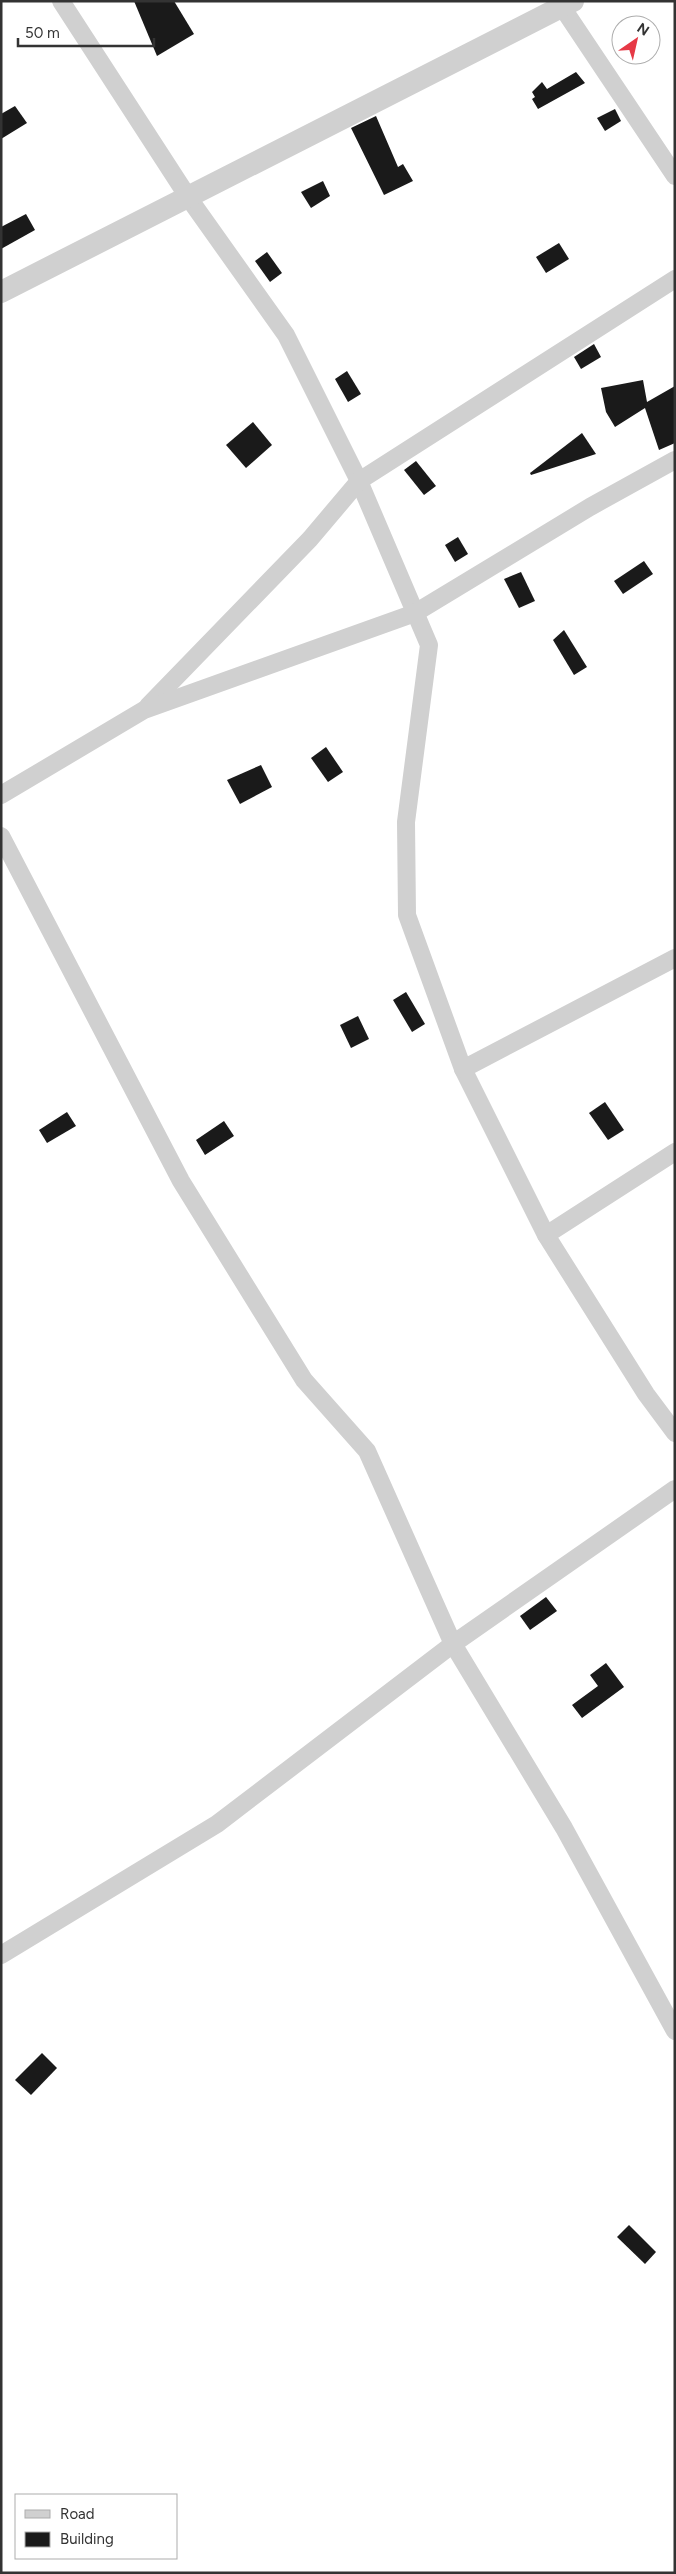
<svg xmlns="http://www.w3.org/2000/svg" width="676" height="2574" viewBox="0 0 676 2574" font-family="Figtree,sans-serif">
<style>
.building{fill:#1a1a1a}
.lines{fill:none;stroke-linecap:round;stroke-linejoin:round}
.minor{stroke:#d0d0d0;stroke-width:18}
.tertiary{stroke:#d0d0d0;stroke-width:22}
</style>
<rect width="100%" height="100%" fill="#fff"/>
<!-- building -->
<g class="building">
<polygon points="134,1 174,1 194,34 157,56"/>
<polygon points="576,72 585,83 538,109 532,99 535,97 532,92 542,82 547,89"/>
<polygon points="15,106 27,123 1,139 1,114"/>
<polygon points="615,109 621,121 605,131 597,118"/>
<polygon points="376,116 398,167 403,164 413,181 384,195 351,128"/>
<polygon points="323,181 330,196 311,208 301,192"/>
<polygon points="26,214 35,230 1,249 1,227"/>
<polygon points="559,243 569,259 546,273 536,257"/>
<polygon points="267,252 282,273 270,282 255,261"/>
<polygon points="594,344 601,357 581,369 574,357"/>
<polygon points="347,371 361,394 348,402 335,379"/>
<polygon points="643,380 647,402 675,386 675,443 659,450 645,408 615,427 606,412 601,388"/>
<polygon points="253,422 272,445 246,468 226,445"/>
<polygon points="582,433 596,454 531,475 530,473"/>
<polygon points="416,461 436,486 424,495 404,470"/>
<polygon points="458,537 468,554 455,562 445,545"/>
<polygon points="644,561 653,574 623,594 614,581"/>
<polygon points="521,572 535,601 519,608 504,579"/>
<polygon points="564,630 587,667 574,675 553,640"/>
<polygon points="326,747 343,772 328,782 311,758"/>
<polygon points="261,765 272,787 240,804 227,780"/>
<polygon points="406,992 425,1024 412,1032 393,1000"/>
<polygon points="358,1016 369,1039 351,1048 340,1025"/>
<polygon points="605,1102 624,1130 608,1140 589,1113"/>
<polygon points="67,1112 76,1126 47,1143 39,1130"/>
<polygon points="224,1121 234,1136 205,1155 196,1140"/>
<polygon points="546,1597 557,1611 530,1630 520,1616"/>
<polygon points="606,1663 624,1687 582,1718 572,1705 598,1686 590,1675"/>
<polygon points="42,2053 57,2068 31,2095 15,2080"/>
<polygon points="629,2225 656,2252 645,2264 617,2237"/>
</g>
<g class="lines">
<!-- minor -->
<g class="minor">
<polyline points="61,1 188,197 286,335 359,481 429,645 406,822 407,915 463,1069 546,1235 646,1394 675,1433"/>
<polyline points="562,7 675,176"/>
<polyline points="148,706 310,539 359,481 675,279"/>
<polyline points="1,795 144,710 415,613 590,507 675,460"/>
<polyline points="1,836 181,1181 304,1380 367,1451 453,1644 564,1828 675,2031"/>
<polyline points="463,1069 675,958"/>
<polyline points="546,1235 675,1152"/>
<polyline points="1,1955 217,1824 453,1644 675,1489"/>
</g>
<!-- tertiary -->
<polyline class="tertiary" points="1,292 573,1"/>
</g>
<!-- border -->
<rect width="676" height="2574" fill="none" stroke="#333333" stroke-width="5"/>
<!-- legend -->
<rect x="15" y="2494" width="162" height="65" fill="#ffffff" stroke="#adadad"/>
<rect x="25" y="2510" width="25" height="8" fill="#d0d0d0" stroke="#adadad"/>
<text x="60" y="2519" font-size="15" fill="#333333">Road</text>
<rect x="25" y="2532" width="25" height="15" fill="#1a1a1a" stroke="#adadad"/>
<text x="60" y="2544" font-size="15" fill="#333333">Building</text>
<!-- north arrow -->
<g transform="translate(636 40) rotate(34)"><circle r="24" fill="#ffffff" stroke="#adadad"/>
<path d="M0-4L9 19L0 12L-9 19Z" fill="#e63946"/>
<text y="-8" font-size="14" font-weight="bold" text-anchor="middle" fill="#333333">N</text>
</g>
<!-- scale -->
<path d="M18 38v8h136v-8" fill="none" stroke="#333333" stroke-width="2.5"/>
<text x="25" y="38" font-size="15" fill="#333333" stroke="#ffffff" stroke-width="4" paint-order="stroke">50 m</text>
</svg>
